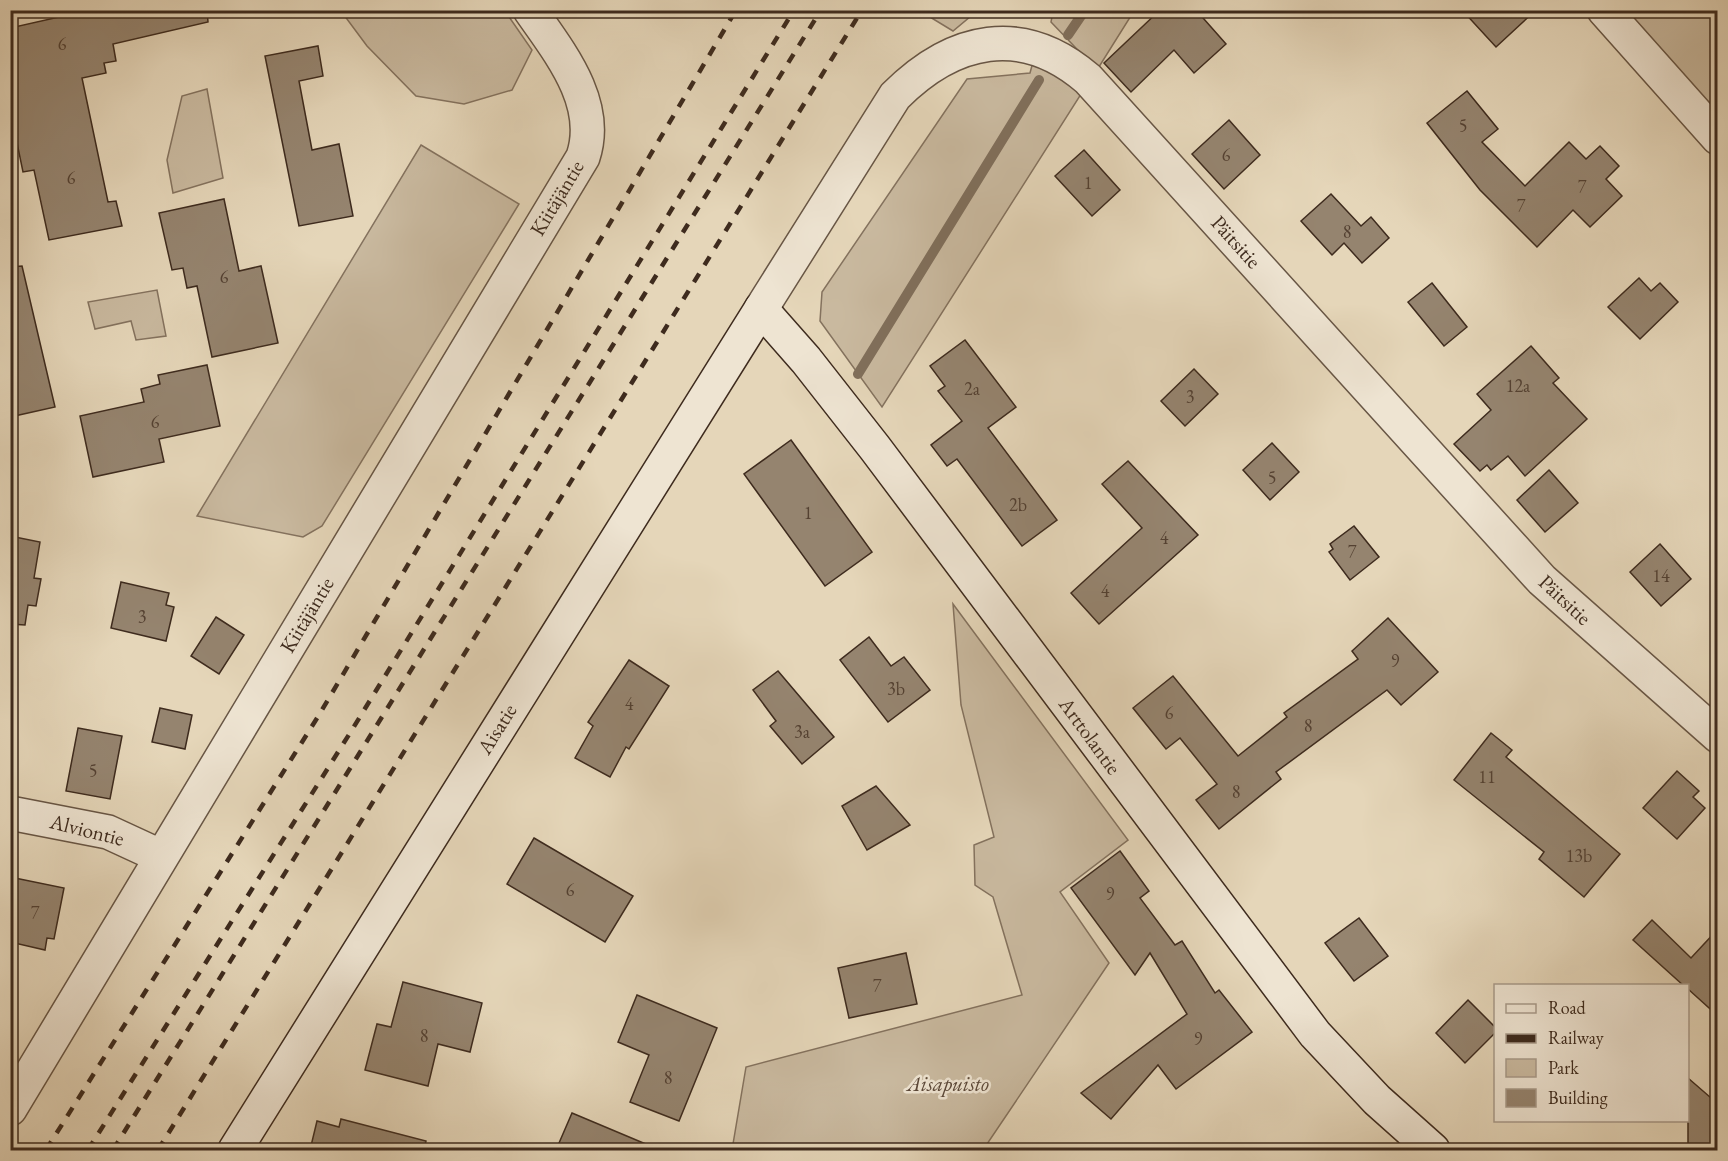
<svg xmlns="http://www.w3.org/2000/svg" width="1728" height="1161" viewBox="0 0 1728 1161" font-family="'EB Garamond',serif">
<style>
.green{fill:#c9b99f;stroke:#84725e;stroke-width:1.5}
.lines{fill:none;stroke-linecap:round;stroke-linejoin:round}
.stream{stroke:#806f5b;stroke-width:10}
.building{fill:#95846f;stroke:#3e2b1e;stroke-width:1.5}
.street-casing{stroke:#685645;stroke-width:36}
.secondary-casing{stroke:#3e2b1e;stroke-width:36}
.street{stroke:#eee4d2;stroke-width:33}
.secondary{stroke:#eee4d2;stroke-width:33}
.rail{stroke:#3e2b1e;stroke-width:4.5;stroke-dasharray:10 10;stroke-linecap:butt}
.labels{text-anchor:middle;stroke-width:5;stroke-linejoin:round;paint-order:stroke}
.number-label{font-size:18px;fill:#544132}
.street-label{font-size:21px;fill:#3e2b1e;stroke:#eee4d2}
.park-label{font-size:21px;font-style:italic;fill:#5a4738;stroke:#eee4d2}
</style>
<rect width="100%" height="100%" fill="#e5d6b9"/>
<filter id="stains"><feTurbulence type="fractalNoise" baseFrequency=".00333" numOctaves="4"/><feColorMatrix values="0 0 0 0 .2 0 0 0 0 .09 0 0 0 0 .02 0 0 0 .5 -.17"/></filter>
<radialGradient id="worn" r=".72"><stop offset=".6" stop-color="#630" stop-opacity="0"/><stop offset="1" stop-color="#630" stop-opacity=".3"/></radialGradient>
<!-- green -->
<g class="green">
<polygon points="341,11 505,11 532,50 512,90 464,104 416,96 367,46"/>
<polygon points="920,11 977,11 953,31"/>
<polygon points="1053,11 1134,11 1097,70 1051,22"/>
<polygon points="1621,11 1717,11 1717,119"/>
<polygon points="1034,58 1083,91 882,407 820,321 822,292 967,79 1030,73"/>
<polygon points="207,89 223,178 173,193 167,160 182,96"/>
<polygon points="421,145 519,204 322,526 303,537 197,516"/>
<polygon points="157,290 166,336 136,340 131,321 95,329 88,302"/>
<polygon points="953,604 1128,840 1060,892 1109,963 983,1150 732,1150 746,1067 1022,995 993,897 975,885 974,845 994,837 961,705"/>
</g>
<g class="lines">
<!-- stream -->
<g class="stream">
<polyline points="1068,35 1085,10"/>
<polyline points="858,374 1039,80"/>
</g>
</g>
<!-- building -->
<g class="building">
<polygon points="90,10 207,10 208,22 113,44 116,61 104,63 106,73 82,78 108,202 116,201 122,226 49,240 34,170 23,172 10,109 10,28"/>
<polygon points="1160,10 1196,10 1226,44 1194,73 1174,50 1131,92 1104,63"/>
<polygon points="1462,10 1536,10 1496,47"/>
<polygon points="318,46 323,76 299,81 312,150 339,144 353,216 299,226 265,56"/>
<polygon points="1467,91 1498,129 1482,142 1525,186 1569,142 1586,159 1600,146 1619,166 1606,179 1622,196 1590,227 1573,210 1537,247 1480,190 1427,123"/>
<polygon points="1229,120 1260,155 1224,189 1192,154"/>
<polygon points="1084,150 1120,190 1092,216 1055,176"/>
<polygon points="1331,194 1361,226 1371,217 1389,238 1362,263 1344,243 1332,255 1301,221"/>
<polygon points="224,199 239,271 261,266 278,343 212,357 197,286 187,288 183,268 172,270 159,213"/>
<polygon points="22,266 55,407 10,417 10,267"/>
<polygon points="1639,278 1651,291 1660,283 1678,302 1640,339 1608,307"/>
<polygon points="1432,283 1467,327 1444,346 1408,302"/>
<polygon points="965,340 1016,407 988,428 1057,520 1022,546 957,459 947,466 931,445 962,421 938,391 945,386 930,366"/>
<polygon points="1531,346 1559,378 1553,383 1587,419 1525,476 1508,456 1491,470 1487,465 1480,471 1454,444 1491,410 1477,394"/>
<polygon points="207,365 220,426 159,439 164,462 93,477 80,416 144,402 141,389 160,384 158,375"/>
<polygon points="1194,369 1218,394 1185,426 1161,401"/>
<polygon points="791,440 872,552 825,586 744,474"/>
<polygon points="1272,443 1299,472 1270,500 1243,470"/>
<polygon points="1128,461 1198,535 1099,624 1071,593 1142,528 1102,484"/>
<polygon points="1549,470 1578,503 1545,532 1517,500"/>
<polygon points="1354,526 1379,557 1350,580 1329,552 1333,549 1330,544"/>
<polygon points="10,536 40,542 34,578 41,579 36,606 28,605 25,625 10,624"/>
<polygon points="1660,544 1691,579 1661,606 1630,572"/>
<polygon points="121,582 169,593 166,605 174,607 166,641 111,628"/>
<polygon points="216,617 244,635 219,674 191,656"/>
<polygon points="1388,618 1438,672 1401,705 1387,690 1276,772 1281,779 1219,829 1196,800 1217,784 1180,738 1166,749 1133,708 1173,676 1238,756 1287,717 1284,713 1358,659 1352,651"/>
<polygon points="869,637 891,666 904,657 930,690 888,722 840,660"/>
<polygon points="629,660 669,686 629,749 626,747 610,777 575,758 593,726 588,722"/>
<polygon points="778,671 834,737 802,764 770,726 776,721 753,690"/>
<polygon points="160,708 192,715 185,749 152,742"/>
<polygon points="78,728 122,736 110,799 66,791"/>
<polygon points="1491,733 1512,750 1506,757 1620,854 1584,897 1539,859 1544,852 1454,780"/>
<polygon points="1677,771 1699,791 1693,797 1705,808 1677,839 1643,808"/>
<polygon points="876,786 910,825 867,850 842,806"/>
<polygon points="534,838 633,896 605,942 507,884"/>
<polygon points="1120,851 1149,891 1140,898 1175,945 1182,941 1215,993 1219,990 1252,1032 1176,1089 1158,1065 1111,1119 1081,1093 1187,1014 1150,953 1135,975 1071,888"/>
<polygon points="10,877 64,888 54,939 47,938 45,950 10,942"/>
<polygon points="1359,918 1388,956 1354,981 1325,943"/>
<polygon points="1652,920 1691,958 1718,929 1718,1016 1688,989 1688,986 1684,986 1633,940"/>
<polygon points="906,953 917,1004 849,1018 838,968"/>
<polygon points="403,982 482,1003 470,1052 438,1044 428,1086 365,1070 377,1024 391,1027"/>
<polygon points="637,995 717,1028 679,1121 630,1102 649,1055 618,1042"/>
<polygon points="1468,1000 1496,1028 1496,1032 1465,1063 1436,1033"/>
<polygon points="1688,1078 1718,1104 1718,1150 1688,1150"/>
<polygon points="572,1113 660,1150 556,1150"/>
<polygon points="341,1119 426,1141 424,1150 310,1150 317,1121 339,1127"/>
</g>
<g class="lines">
<defs>
<g id="street">
<polyline points="1604,10 1718,138"/>
<path d="M761,309L895,96C953,38 1022,22 1088,79L1542,580L1718,736"/>
<polyline points="10,813 108,832 160,856"/>
<path d="M10,1109L583,157C601,103 560,53 530,10"/>
</g>
<polyline id="secondary" points="235,1150 761,309 806,360 875,448 1315,1034 1377,1100 1433,1150"/>
</defs>
<!-- street casing -->
<use href="#street" class="street-casing"/>
<!-- secondary casing -->
<use href="#secondary" class="secondary-casing"/>
<!-- street -->
<use href="#street" class="street"/>
<!-- secondary -->
<use href="#secondary" class="secondary"/>
<!-- rail -->
<g class="rail">
<polyline points="46,1150 319,715 736,10"/>
<polyline points="88,1150 350,733 794,10"/>
<polyline points="113,1150 821,10"/>
<polyline points="158,1150 862,10"/>
</g>
</g>
<g class="labels">
<!-- number labels -->
<g class="number-label">
<text x="62" y="50">6</text>
<text x="1463" y="132">5</text>
<text x="1226" y="161">6</text>
<text x="71" y="184">6</text>
<text x="1088" y="189">1</text>
<text x="1582" y="193">7</text>
<text x="1521" y="212">7</text>
<text x="1347" y="238">8</text>
<text x="224" y="283">6</text>
<text x="1518" y="392">12a</text>
<text x="972" y="395">2a</text>
<text x="1190" y="403">3</text>
<text x="155" y="428">6</text>
<text x="1272" y="484">5</text>
<text x="1018" y="511">2b</text>
<text x="808" y="519">1</text>
<text x="1164" y="544">4</text>
<text x="1352" y="558">7</text>
<text x="1661" y="582">14</text>
<text x="1105" y="597">4</text>
<text x="142" y="623">3</text>
<text x="1395" y="667">9</text>
<text x="896" y="695">3b</text>
<text x="629" y="710">4</text>
<text x="1169" y="719">6</text>
<text x="1308" y="732">8</text>
<text x="802" y="738">3a</text>
<text x="93" y="777">5</text>
<text x="1487" y="783">11</text>
<text x="1236" y="798">8</text>
<text x="1579" y="862">13b</text>
<text x="570" y="896">6</text>
<text x="1110" y="900">9</text>
<text x="35" y="919">7</text>
<text x="877" y="992">7</text>
<text x="424" y="1042">8</text>
<text x="1198" y="1045">9</text>
<text x="668" y="1084">8</text>
</g>
<!-- street labels -->
<g class="street-label">
<text transform="translate(557 198) rotate(-59)" y="7">Kiitäjäntie</text>
<text transform="translate(1236 242) rotate(48)" y="7">Päitsitie</text>
<text transform="translate(1565 600) rotate(43)" y="7">Päitsitie</text>
<text transform="translate(307 615) rotate(-59)" y="7">Kiitäjäntie</text>
<text transform="translate(497 729) rotate(-58)" y="7">Aisatie</text>
<text transform="translate(1090 736) rotate(54)" y="7">Arttolantie</text>
<text transform="translate(87 830) rotate(14)" y="7">Alviontie</text>
</g>
<!-- park labels -->
<g class="park-label">
<text x="948" y="1091">Aisapuisto</text>
</g>
</g>
<!-- margin -->
<rect width="1728" height="1161" fill="none" stroke="#e5d6b9" stroke-width="36"/>
<rect x="12" y="12" width="1704" height="1137" fill="none" stroke="#3e2b1e" stroke-width="3"/>
<rect x="18" y="18" width="1692" height="1125" fill="none" stroke="#3e2b1e" stroke-width="1.5"/>
<!-- legend -->
<rect x="1494" y="984" width="195" height="138" fill="#eee4d2" stroke="#a89a8a" stroke-width="1.5"/>
<rect x="1506" y="1004" width="30" height="9" fill="#eee4d2" stroke="#a89a8a" stroke-width="1.5"/>
<text x="1548" y="1014" font-size="18" fill="#3e2b1e">Road</text>
<rect x="1506" y="1034" width="30" height="9" fill="#3e2b1e" stroke="#a89a8a" stroke-width="1.5"/>
<text x="1548" y="1044" font-size="18" fill="#3e2b1e">Railway</text>
<rect x="1506" y="1059" width="30" height="18" fill="#c9b99f" stroke="#a89a8a" stroke-width="1.5"/>
<text x="1548" y="1074" font-size="18" fill="#3e2b1e">Park</text>
<rect x="1506" y="1089" width="30" height="18" fill="#95846f" stroke="#a89a8a" stroke-width="1.5"/>
<text x="1548" y="1104" font-size="18" fill="#3e2b1e">Building</text>
<rect width="100%" height="100%" filter="url(#stains)"/>
<rect width="100%" height="100%" fill="url(#worn)"/>
</svg>
